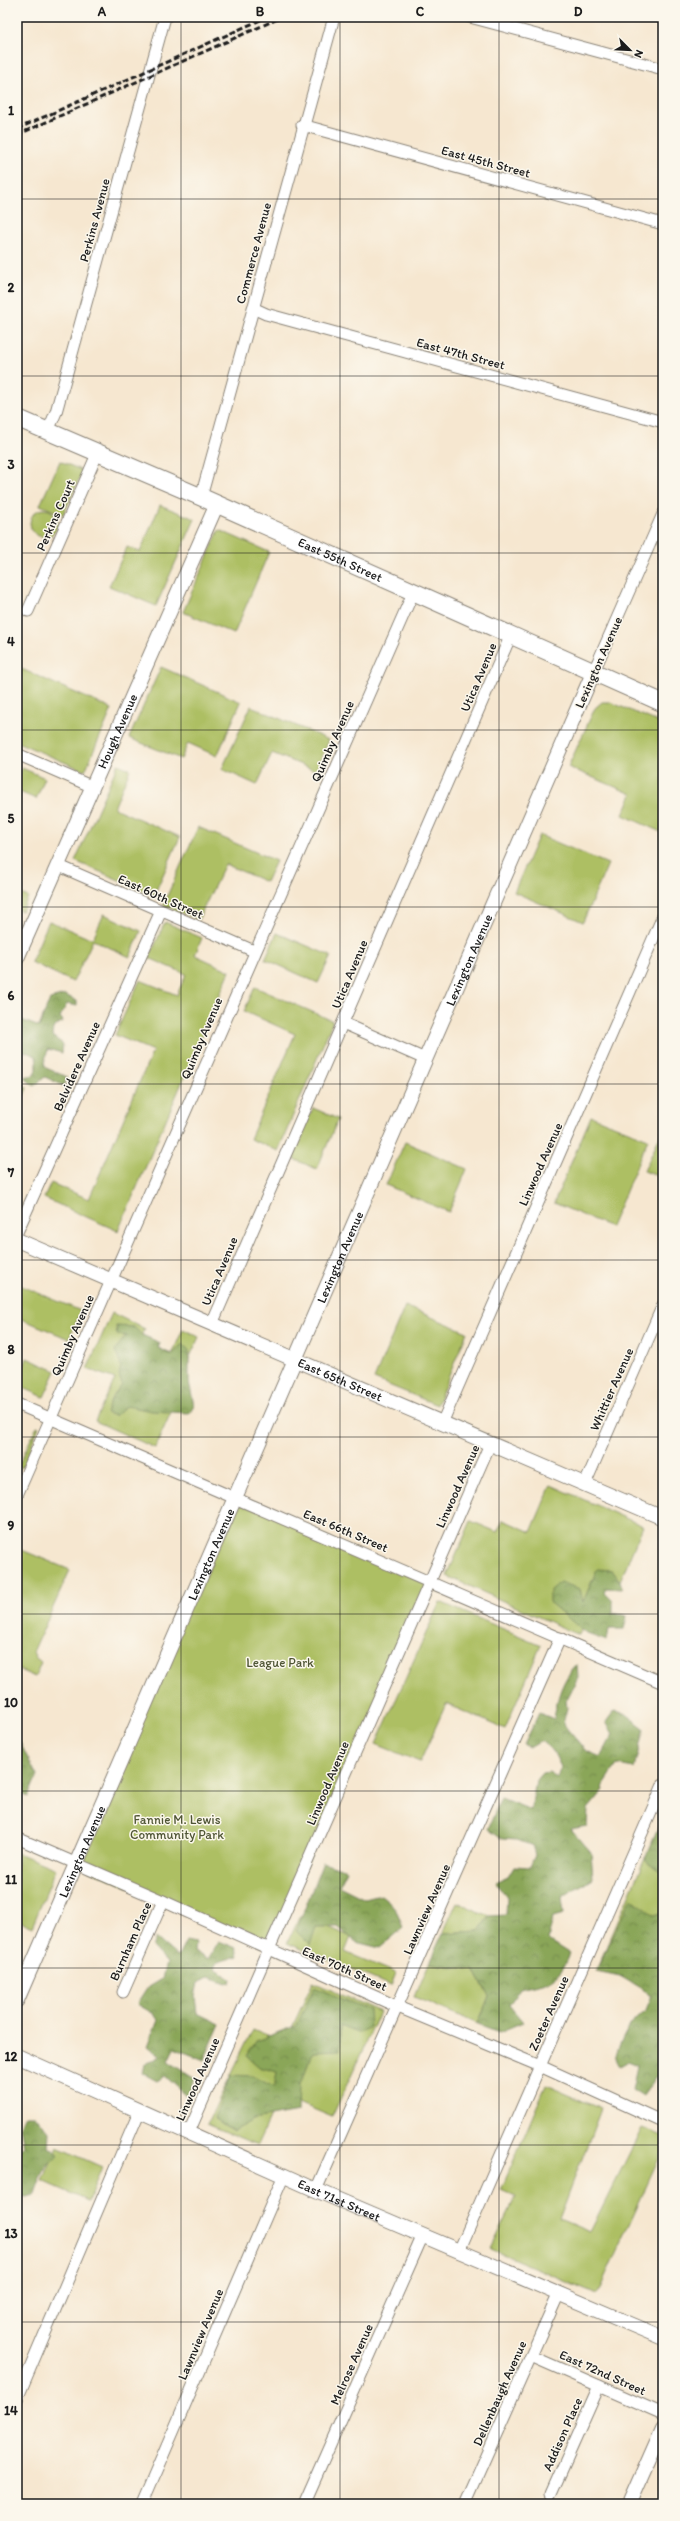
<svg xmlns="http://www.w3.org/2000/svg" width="680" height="2521" viewBox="0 0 680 2521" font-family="Itim,sans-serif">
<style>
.green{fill:#adbf63;stroke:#646e40}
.forest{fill:url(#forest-crowns);stroke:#53613a}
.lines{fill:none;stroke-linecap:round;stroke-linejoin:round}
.minor-casing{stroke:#898276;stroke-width:13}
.tertiary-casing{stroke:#898276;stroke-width:16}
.primary-casing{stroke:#898276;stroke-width:19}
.minor{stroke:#fff;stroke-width:11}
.tertiary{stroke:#fff;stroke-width:14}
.primary{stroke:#fff;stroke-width:17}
.rail{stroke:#1c1c1c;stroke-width:3;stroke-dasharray:6 3;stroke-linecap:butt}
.grid{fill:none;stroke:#1c1c1c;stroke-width:1;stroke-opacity:0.55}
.labels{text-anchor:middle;stroke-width:3;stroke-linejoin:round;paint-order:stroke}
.street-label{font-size:13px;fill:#1c1c1c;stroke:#fbf7ec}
.park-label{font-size:13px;fill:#4f5535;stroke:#fbf7ec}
.neatline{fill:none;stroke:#1c1c1c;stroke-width:1.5}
.grid-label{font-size:13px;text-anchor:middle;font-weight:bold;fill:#1c1c1c}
</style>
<defs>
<pattern id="forest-crowns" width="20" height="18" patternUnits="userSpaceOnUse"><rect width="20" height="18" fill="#8aa659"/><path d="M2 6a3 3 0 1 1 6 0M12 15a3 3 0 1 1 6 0" fill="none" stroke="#708649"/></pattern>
</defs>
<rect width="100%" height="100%" fill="#fbf7ec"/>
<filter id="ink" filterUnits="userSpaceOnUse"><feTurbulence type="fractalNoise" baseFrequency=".025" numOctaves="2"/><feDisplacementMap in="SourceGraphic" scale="8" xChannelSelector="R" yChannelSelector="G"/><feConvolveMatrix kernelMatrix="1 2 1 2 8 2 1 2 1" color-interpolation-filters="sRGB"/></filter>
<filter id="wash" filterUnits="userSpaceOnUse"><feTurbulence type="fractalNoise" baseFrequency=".012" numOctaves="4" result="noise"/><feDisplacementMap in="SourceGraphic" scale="16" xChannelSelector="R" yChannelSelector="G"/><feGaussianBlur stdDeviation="0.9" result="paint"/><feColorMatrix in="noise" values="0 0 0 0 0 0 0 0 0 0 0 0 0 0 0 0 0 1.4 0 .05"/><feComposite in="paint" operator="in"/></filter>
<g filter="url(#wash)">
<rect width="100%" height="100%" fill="#f6e7d0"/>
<!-- green -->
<g class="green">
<polygon points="60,461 83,471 63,515 40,505"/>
<polygon points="160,505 195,519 156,606 109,586 127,547 140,552"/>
<circle cx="44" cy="523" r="14"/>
<polygon points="219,530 269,552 234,634 183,612"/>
<polygon points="17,667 112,709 85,771 17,742"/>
<polygon points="161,667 241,702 217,756 188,743 181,759 129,738"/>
<polygon points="602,702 610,702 663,724 663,833 623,815 632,794 568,767 595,708"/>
<polygon points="251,706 329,740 316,771 272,753 257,785 222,769"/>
<polygon points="118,764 130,769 114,808 180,837 154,895 75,861"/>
<polygon points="22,768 45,778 36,799 17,791 17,781"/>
<polygon points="198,827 276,861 266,882 225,864 198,920 163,905"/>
<polygon points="539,835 608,864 583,922 514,892"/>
<polygon points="17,885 23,888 21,894 28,897 22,911 17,909"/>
<polygon points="104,914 141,931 130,957 93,940 73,982 31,962 49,921 86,937 93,938"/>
<polygon points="165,922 202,938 195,955 230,971 118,1231 44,1198 51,1183 89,1199 153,1051 115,1035 140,980 177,995 186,974 149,958"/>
<polygon points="277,933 331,956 318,983 265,959"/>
<polygon points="255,987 333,1021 278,1151 250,1139 295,1034 244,1011"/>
<polygon points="17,1084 27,1088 20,1105 17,1103"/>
<polygon points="313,1108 338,1119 317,1169 291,1158"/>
<polygon points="591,1116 648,1139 611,1227 554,1203"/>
<polygon points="663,1129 663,1178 644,1171"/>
<polygon points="405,1142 467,1169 449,1212 386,1185"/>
<polygon points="17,1284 81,1311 69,1339 17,1317"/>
<polygon points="405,1306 467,1332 437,1405 374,1379"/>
<polygon points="112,1313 145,1329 142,1335 160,1343 158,1348 172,1354 183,1329 199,1337 179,1381 183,1385 155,1448 95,1421 115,1379 87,1369"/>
<polygon points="27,1358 56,1371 44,1397 17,1385"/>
<polygon points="37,1426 39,1427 22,1468 18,1466"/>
<polygon points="551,1485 643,1526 620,1581 606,1576 579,1635 447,1576 471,1521 497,1532 503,1520 531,1532"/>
<polygon points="235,1498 430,1582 270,1950 85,1868 80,1856"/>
<polygon points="17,1548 70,1570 33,1652 36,1658 41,1662 35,1677 17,1669"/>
<polygon points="440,1602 541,1645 505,1729 446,1704 420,1762 376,1744"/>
<polygon points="663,1817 663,1968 653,1991 598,1966"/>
<polygon points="17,1853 56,1869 32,1927 17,1920"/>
<polygon points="457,1902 489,1916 479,1931 443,1933"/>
<polygon points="301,1915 351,1937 345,1952 396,1973 391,1986 287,1943"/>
<polygon points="429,1963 474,1970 489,1996 478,2024 415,1997"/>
<polygon points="313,1982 380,2012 332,2117 280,2095 257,2145 207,2124 253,2029 285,2043"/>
<polygon points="546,2085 601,2109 559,2219 590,2232 642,2128 663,2136 663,2150 597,2294 491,2249 516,2197 501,2190"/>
<polygon points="57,2147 102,2167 88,2201 43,2181"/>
</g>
<!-- forest -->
<g class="forest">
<polygon points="65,995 77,1001 77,1006 67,1004 60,1017 63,1021 53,1028 52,1036 63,1044 62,1053 48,1049 44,1064 46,1068 67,1077 64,1086 45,1077 34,1086 24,1077 34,1075 37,1066 36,1056 17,1048 17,1018 39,1027 50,999"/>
<polygon points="116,1326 134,1327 142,1335 160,1343 158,1348 172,1355 182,1344 189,1350 189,1382 194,1405 190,1413 152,1411 126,1406 115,1416 106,1413 112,1398 122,1385 119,1375 121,1366 115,1350 126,1336 117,1335"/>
<polygon points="597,1569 612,1570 620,1581 622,1589 606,1588 604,1592 613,1601 613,1613 627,1616 624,1629 609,1629 607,1641 587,1634 550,1603 550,1590 560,1582 580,1589 583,1602"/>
<path d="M577,1664L578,1678L566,1701L567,1708L563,1724L586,1751L601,1757L613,1734L606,1722L614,1711L624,1713L644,1728L634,1768L617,1765L603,1786L604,1790L588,1809L587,1826L571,1829L591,1852L593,1878L562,1897L564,1914L553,1917L548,1940L570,1954C558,1984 548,1981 520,1988L509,2005L523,2022L499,2032L478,2024L489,1996L474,1970L429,1963L443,1933L479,1931L489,1916L506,1915L507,1898L495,1882L508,1876L514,1866L530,1867L535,1855L532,1845L517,1840L502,1839L488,1829L501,1798L531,1810L536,1780L542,1773L549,1772L557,1778L561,1767L553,1751L541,1741L531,1747L524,1745L539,1713L554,1719C557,1697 562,1680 577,1664Z"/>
<polygon points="17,1737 37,1776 28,1797 17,1791"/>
<polygon points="660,1823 663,1824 663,1873 649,1864 645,1858"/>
<path d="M323,1862L347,1870L339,1886L365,1899L381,1895C396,1906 397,1911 403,1928L380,1948L356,1942L338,1927H316L310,1945L296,1931Z"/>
<path d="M631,1898L654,1915L663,1912V2036L661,2046L663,2048V2078L657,2076L643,2096L632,2089L637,2066L627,2062L620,2066L615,2058C621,2041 630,2019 646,2010L652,1995L620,1976L596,1971Z"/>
<polygon points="156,1938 178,1957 186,1941 195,1943 194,1952 208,1959 219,1941 236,1948 238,1956 218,1962 215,1968 231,1979 230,1984 208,1977 198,1983 195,1997 197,2013 220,2024 204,2060 174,2048 168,2061 195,2078 188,2097 165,2076 157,2081 142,2073 144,2064 156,2060 160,2056 148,2046 158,2020 154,2014 137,2004 148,1987 163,1978 167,1963 152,1947"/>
<polygon points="314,1987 369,2010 370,2027 358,2033 340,2026 340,2050 313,2051 307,2071 299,2084 298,2112 253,2120 233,2131 214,2118 231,2075 252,2076 274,2087 277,2072 259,2067 247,2056 256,2041 297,2025"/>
<path d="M25,2115H35L49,2133L48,2147L59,2155C45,2163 40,2180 35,2195L26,2197L17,2195V2154L24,2146L20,2126Z"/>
</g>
</g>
<g filter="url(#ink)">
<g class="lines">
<defs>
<g id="minor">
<polyline points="470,17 663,69"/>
<polyline points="302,125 663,224"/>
<polyline points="253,308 266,314 663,422"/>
<polyline points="48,431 56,412 165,17"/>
<polyline points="201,497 334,17"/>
<polyline points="28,611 98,452"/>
<polyline points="593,673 663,514"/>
<polyline points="17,754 93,787"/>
<polyline points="57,865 254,951"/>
<polyline points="343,1023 425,1059"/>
<polyline points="17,1232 161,911"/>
<polyline points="212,1324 511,635"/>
<polyline points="17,1404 663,1683"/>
<polyline points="442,1423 663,916"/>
<polyline points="585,1484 663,1305"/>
<polyline points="17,1495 413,593"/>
<polyline points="17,1838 163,1901 398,2007 540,2066 663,2122"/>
<polyline points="123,1992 163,1901"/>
<polyline points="189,2132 490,1444"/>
<polyline points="316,2190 560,1638"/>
<polyline points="459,2251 663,1785"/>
<polyline points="531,2356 663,2414"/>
<polyline points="17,2399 140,2110"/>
<polyline points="551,2494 599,2386"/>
<polyline points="142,2504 284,2175"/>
<polyline points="304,2504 423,2235"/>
<polyline points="465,2504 559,2293"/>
</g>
<g id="tertiary">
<path id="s1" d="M17,958L217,504"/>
<path id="s2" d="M17,1240L663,1518"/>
<path id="s3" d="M17,2000L593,673"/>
<path id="s4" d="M17,2056L316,2190L663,2338"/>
<polyline points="629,2504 663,2427"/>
</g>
<g id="primary">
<path id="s5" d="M17,418L201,497L663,703"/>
</g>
</defs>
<!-- minor casing -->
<use href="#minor" class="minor-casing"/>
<!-- tertiary casing -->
<use href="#tertiary" class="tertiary-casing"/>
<!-- primary casing -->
<use href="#primary" class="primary-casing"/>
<!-- minor -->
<use href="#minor" class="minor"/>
<!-- tertiary -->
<use href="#tertiary" class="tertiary"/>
<!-- primary -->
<use href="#primary" class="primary"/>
<!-- rail -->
<g class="rail">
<polyline points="17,129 267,17"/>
<polyline points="17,135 282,17"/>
</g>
</g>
</g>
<!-- grid -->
<path class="grid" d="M181,17V2504M340,17V2504M499,17V2504M17,199H663M17,376H663M17,553H663M17,730H663M17,907H663M17,1084H663M17,1260H663M17,1437H663M17,1614H663M17,1791H663M17,1968H663M17,2145H663M17,2322H663"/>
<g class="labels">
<!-- street labels -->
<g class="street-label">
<text transform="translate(486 161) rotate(15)" y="5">East 45th Street</text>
<text transform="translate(94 220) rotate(-75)" y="5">Perkins Avenue</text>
<text transform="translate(253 253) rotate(-75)" y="5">Commerce Avenue</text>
<text transform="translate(461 353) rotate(15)" y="5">East 47th Street</text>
<text transform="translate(55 515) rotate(-66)" y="5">Perkins Court</text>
<text dy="5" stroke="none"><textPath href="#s5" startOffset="353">East 55th Street</textPath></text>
<text transform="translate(598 662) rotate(-66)" y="5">Lexington Avenue</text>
<text transform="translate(478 677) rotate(-67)" y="5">Utica Avenue</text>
<text dy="5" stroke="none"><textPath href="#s1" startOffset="248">Hough Avenue</textPath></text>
<text transform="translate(332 741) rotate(-66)" y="5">Quimby Avenue</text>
<text transform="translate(161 896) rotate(24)" y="5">East 60th Street</text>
<text dy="5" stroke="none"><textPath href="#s3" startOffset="1134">Lexington Avenue</textPath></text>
<text transform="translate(349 974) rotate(-67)" y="5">Utica Avenue</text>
<text transform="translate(201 1038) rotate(-67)" y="5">Quimby Avenue</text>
<text transform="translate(76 1066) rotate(-66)" y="5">Belvidere Avenue</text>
<text transform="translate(540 1164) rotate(-66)" y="5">Linwood Avenue</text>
<text dy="5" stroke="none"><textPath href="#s3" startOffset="810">Lexington Avenue</textPath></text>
<text transform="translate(219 1271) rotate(-67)" y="5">Utica Avenue</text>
<text transform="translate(72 1335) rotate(-66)" y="5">Quimby Avenue</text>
<text dy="5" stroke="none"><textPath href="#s2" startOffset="352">East 65th Street</textPath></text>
<text transform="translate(611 1389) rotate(-66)" y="5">Whittier Avenue</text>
<text transform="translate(457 1486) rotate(-66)" y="5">Linwood Avenue</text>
<text transform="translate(346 1530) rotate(23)" y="5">East 66th Street</text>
<text dy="5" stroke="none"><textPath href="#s3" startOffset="486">Lexington Avenue</textPath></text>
<text transform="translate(327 1783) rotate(-67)" y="5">Linwood Avenue</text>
<text dy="5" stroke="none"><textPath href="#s3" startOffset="162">Lexington Avenue</textPath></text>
<text transform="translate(426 1909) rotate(-66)" y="5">Lawnview Avenue</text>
<text transform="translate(130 1941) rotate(-66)" y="5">Burnham Place</text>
<text transform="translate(345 1968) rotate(24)" y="5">East 70th Street</text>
<text transform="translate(548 2013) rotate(-66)" y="5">Zoeter Avenue</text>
<text transform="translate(197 2079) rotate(-66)" y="5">Linwood Avenue</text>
<text dy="5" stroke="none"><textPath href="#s4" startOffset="353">East 71st Street</textPath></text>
<text transform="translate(200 2334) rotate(-67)" y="5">Lawnview Avenue</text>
<text transform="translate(351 2364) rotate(-66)" y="5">Melrose Avenue</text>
<text transform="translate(603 2372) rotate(24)" y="5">East 72nd Street</text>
<text transform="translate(499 2393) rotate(-66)" y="5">Dellenbaugh Avenue</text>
<text transform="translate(562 2434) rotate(-66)" y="5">Addison Place</text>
</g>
<!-- park labels -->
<g class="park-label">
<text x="280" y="1667">League Park</text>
<text x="177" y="1824">Fannie M. Lewis<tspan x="177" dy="15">Community Park</tspan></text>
</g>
</g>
<!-- margin -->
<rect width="680" height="2521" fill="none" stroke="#fbf7ec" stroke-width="44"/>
<!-- north arrow -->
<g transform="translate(630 50) rotate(114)" stroke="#fbf7ec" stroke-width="3" paint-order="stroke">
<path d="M0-3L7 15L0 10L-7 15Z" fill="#1c1c1c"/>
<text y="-6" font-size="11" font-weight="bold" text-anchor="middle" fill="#1c1c1c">N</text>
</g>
<rect x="22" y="22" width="636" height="2477" class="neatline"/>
<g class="grid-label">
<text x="102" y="16">A</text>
<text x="260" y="16">B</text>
<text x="420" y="16">C</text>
<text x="578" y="16">D</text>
<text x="11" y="115">1</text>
<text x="11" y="292">2</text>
<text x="11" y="469">3</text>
<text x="11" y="646">4</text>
<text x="11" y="823">5</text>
<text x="11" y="1000">6</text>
<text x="11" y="1177">7</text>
<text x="11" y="1354">8</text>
<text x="11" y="1530">9</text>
<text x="11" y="1707">10</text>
<text x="11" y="1884">11</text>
<text x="11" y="2061">12</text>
<text x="11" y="2238">13</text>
<text x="11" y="2415">14</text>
</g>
</svg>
